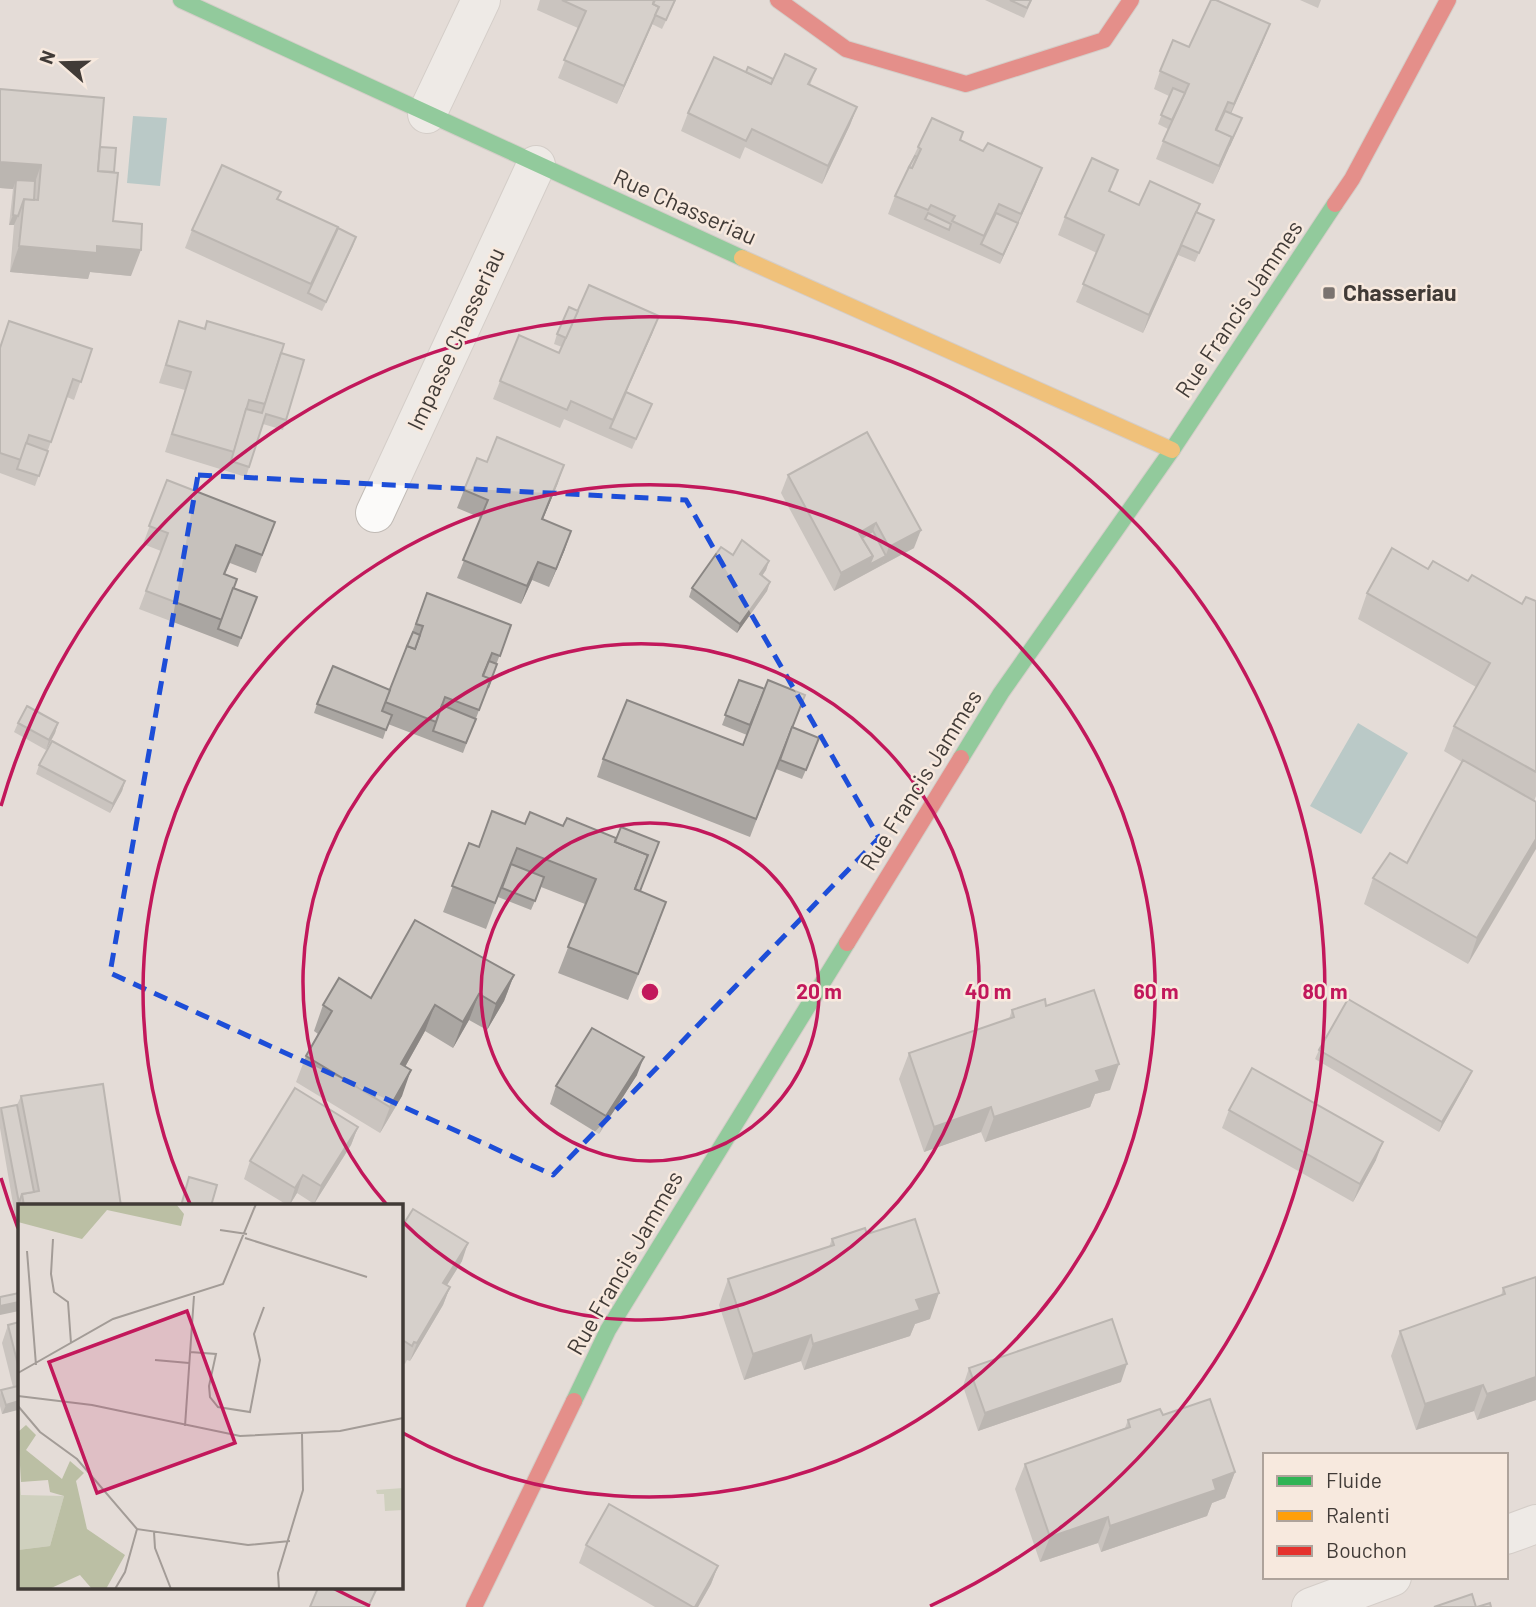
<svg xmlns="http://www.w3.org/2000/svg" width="1536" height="1607" viewBox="0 0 1536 1607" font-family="Barlow,sans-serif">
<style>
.water{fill:#88b1b3}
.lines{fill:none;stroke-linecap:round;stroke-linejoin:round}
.street-casing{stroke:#c1bbb6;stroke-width:40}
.fast-casing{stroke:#c1bbb6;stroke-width:18}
.slow-casing{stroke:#c1bbb6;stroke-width:18}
.jam-casing{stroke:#c1bbb6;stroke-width:18}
.street{stroke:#fbfaf9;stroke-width:38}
.fast{stroke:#30b455;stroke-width:16}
.slow{stroke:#ff9f0a;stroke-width:16}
.jam{stroke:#e5322d;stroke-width:16}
.wall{fill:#aaa6a2}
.shaded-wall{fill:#8b8784}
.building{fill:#c6c1bc;stroke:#8b8784;stroke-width:2}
.marked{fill:none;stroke:#1d4ed8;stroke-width:5;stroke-dasharray:14 9;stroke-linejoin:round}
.ring{fill:none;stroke:#c2185b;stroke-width:3.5}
.poi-dot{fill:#7a736f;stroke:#f7e9de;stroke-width:2.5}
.labels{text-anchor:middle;stroke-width:5;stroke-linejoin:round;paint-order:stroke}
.street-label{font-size:23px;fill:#413b37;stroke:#f7e9de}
.poi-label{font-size:23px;font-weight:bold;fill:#413b37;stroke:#f7e9de;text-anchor:start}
.inset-road{fill:none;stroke:#a39c97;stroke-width:2}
.view{fill:#c2185b;fill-opacity:0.15;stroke:#c2185b;stroke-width:3.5}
.inset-edge{fill:none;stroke:#413b37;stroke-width:3.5}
.centre{fill:#c2185b;stroke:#f7e9de;stroke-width:3.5}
.ring-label{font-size:21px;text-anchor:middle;font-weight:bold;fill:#c2185b;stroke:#f7e9de;stroke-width:5;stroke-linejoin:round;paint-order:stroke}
</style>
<rect width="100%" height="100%" fill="#e4dcd7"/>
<!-- water -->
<g class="water">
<polygon points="133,116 167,118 160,186 127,183"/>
<polygon points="1358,723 1408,753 1361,834 1310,806"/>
</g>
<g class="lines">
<defs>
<g id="street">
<polyline points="427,114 481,0"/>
<polyline points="375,513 536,165"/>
<polyline points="1506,1535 1536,1524"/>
<polyline points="1311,1607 1392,1577"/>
</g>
<g id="fast">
<polyline points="181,0 742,258"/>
<polyline points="961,758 1001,693 1172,450 1335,204"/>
<polyline points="574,1401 608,1330 847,943"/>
</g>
<polyline id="slow" points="742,258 1172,450"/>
<g id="jam">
<polyline points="778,0 846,49 966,84 1104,40 1131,0"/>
<polyline points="1335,204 1352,179 1448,0"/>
<polyline points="847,943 961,758"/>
<polyline points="474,1607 574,1401"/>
</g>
</defs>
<!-- street casing -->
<use href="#street" class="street-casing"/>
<!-- fast casing -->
<use href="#fast" class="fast-casing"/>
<!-- slow casing -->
<use href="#slow" class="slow-casing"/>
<!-- jam casing -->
<use href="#jam" class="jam-casing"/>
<!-- street -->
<use href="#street" class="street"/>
<!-- fast -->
<use href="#fast" class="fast"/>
<!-- slow -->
<use href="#slow" class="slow"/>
<!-- jam -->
<use href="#jam" class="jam"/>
</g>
<!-- wall -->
<g class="wall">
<polygon points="540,0 676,0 662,29 652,24 617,104 558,78 578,28 537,10"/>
<polygon points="985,0 1032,0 1024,18"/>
<polygon points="1300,0 1321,0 1318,8"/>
<polygon points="1263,42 1231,114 1242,118 1213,184 1156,159 1168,129 1158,124 1169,96 1154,89 1160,71 1189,47"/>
<polygon points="816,69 810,85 857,107 850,125 822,184 745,147 740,159 681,131 688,113 746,72 773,79"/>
<polygon points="0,89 100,147 114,172 113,221 131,276 90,272 88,279 10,272 14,225 9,225 13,189 0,188"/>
<polygon points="960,140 983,151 1042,168 1035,186 1000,264 888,214 895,196 918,147"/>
<polygon points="1110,191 1139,205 1196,212 1210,229 1195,262 1178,255 1143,333 1076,302 1097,253 1058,235 1065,217"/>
<polygon points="278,200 356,237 322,311 185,248 192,230"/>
<polygon points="578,311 659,316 652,334 626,392 652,404 632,449 564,419 560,428 493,399 500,381 559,353 562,347 554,344 557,334"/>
<polygon points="179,321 204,328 207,321 281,353 286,420 283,430 263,424 246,477 165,452 185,390 159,383"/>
<polygon points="0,347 92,349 74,400 67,397 35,486 0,473"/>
<polygon points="867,432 914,548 834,591 781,493 788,475"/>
<polygon points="487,462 558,483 543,519 565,549 549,587 532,580 521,604 457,578 481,518 457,508 464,490"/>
<polygon points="167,480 275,522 256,573 230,563 225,574 233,588 257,597 238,647 215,638 218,629 215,638 139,609 161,551 143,544"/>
<polygon points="733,555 769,561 766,570 762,576 770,582 767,591 737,633 689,597 692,588"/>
<polygon points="1428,569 1468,581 1522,604 1536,601 1536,796 1468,964 1364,904 1373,878 1407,863 1462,762 1444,751 1454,726 1476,687 1358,619 1367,593"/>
<polygon points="427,593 511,625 463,753 388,724 383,739 314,713 317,704 382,711"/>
<polygon points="739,680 816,747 802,779 776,769 750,837 597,777 603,759 743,745 747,735 722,725"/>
<polygon points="18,723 58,723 55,733 46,750 14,732"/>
<polygon points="39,765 125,781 122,791 110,813 36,774"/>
<polygon points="492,811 640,891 657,928 628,1000 558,973 585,904 541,887 531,910 498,897 486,929 443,912 469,843 479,847"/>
<polygon points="514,975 504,1001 487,1030 469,1020 453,1048 425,1031 405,1067 402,1096 380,1133 296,1082 306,1056 318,1034 314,1031 323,1005"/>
<polygon points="1046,1006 1110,1090 1095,1094 1090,1107 985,1142 981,1132 924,1152 899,1079 909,1053 1009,1019 1012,1010"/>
<polygon points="1319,1050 1468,1080 1439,1132 1315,1059"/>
<polygon points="637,1075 599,1134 550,1104 556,1086"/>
<polygon points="21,1096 121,1206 19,1206 19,1239 0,1128 0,1111 1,1108 17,1105"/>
<polygon points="1229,1110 1376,1160 1353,1202 1222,1128"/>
<polygon points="358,1127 351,1145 314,1204 297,1193 289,1206 244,1179 250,1161"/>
<polygon points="401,1228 462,1261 447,1285 450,1287 443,1305 410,1361 407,1360 405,1364 401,1361"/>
<polygon points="867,1234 930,1319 915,1324 910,1336 804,1370 801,1361 744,1380 719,1305 728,1279 829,1247 832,1239"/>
<polygon points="1536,1278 1536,1400 1477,1420 1474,1411 1416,1430 1391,1356 1400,1331 1501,1296 1503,1288"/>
<polygon points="19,1322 19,1413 18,1409 2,1414 0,1406 0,1394 1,1390 13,1387 2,1343 8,1325"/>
<polygon points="969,1368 1121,1382 978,1431 963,1386"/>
<polygon points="1163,1415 1235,1472 1225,1498 1212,1503 1207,1516 1101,1552 1098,1543 1040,1562 1015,1489 1025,1464 1125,1428 1128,1420"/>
<polygon points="586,1545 718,1566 711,1584 698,1607 655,1607 579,1563"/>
</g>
<!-- shaded-wall -->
<g class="shaded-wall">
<polygon points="659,7 652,25 617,104 624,86"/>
<polygon points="1270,24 1263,42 1227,122 1234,104"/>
<polygon points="857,107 850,125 822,184 828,166"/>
<polygon points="1242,118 1238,128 1213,184 1232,137"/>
<polygon points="0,162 41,165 32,191 16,180 13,189 0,188"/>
<polygon points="1042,168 1035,186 1000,264 1003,255"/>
<polygon points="1200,204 1193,222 1143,333 1149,315"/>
<polygon points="13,215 18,216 14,225 9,225"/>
<polygon points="356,237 353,246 322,311 326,302"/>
<polygon points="19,246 97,246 141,250 131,276 90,272 88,279 10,272"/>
<polygon points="659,316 652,334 610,429 613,420"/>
<polygon points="564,465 558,483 535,537 542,519"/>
<polygon points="876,523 869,541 859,547 859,533"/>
<polygon points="921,530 914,548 882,565 889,547"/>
<polygon points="571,531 565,549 549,587 556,569"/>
<polygon points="873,556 886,556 882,565 834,591 841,573"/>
<polygon points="769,561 766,570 757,583 760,574"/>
<polygon points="538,562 532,580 521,604 527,586"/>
<polygon points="770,582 767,591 737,633 740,624"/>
<polygon points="58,723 55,733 46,750 49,740"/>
<polygon points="125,781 122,791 110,813 113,804"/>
<polygon points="1536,839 1536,849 1468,964 1477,938"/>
<polygon points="514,975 504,1001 487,1030 496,1004"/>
<polygon points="479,994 469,1020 453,1048 463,1022"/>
<polygon points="435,1005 425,1031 392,1090 401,1064"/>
<polygon points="644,1057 637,1075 599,1134 606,1116"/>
<polygon points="1119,1064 1110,1090 1095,1094 1090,1107 985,1142 994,1117 1096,1071"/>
<polygon points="411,1070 402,1096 380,1133 390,1107"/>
<polygon points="1472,1071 1468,1080 1439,1132 1442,1122"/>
<polygon points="991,1107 981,1132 924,1152 934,1127"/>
<polygon points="358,1127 351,1145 314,1204 321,1186"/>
<polygon points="1383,1142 1376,1160 1353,1202 1360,1184"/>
<polygon points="303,1175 297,1193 289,1206 295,1188"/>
<polygon points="468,1243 462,1261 437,1301 443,1283"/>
<polygon points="450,1287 443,1305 410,1361 417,1343"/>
<polygon points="939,1293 930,1319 915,1324 910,1336 804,1370 813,1344 916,1300"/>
<polygon points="19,1302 19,1311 0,1315 0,1306"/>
<polygon points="811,1335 801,1361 744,1380 753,1354"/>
<polygon points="1127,1364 1121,1382 978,1431 985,1413"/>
<polygon points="1536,1377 1536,1400 1477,1420 1487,1394"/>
<polygon points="1483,1385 1474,1411 1416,1430 1425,1404"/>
<polygon points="19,1401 18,1410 2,1414 6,1405"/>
<polygon points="1235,1472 1225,1498 1212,1503 1207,1516 1101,1552 1110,1526 1213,1480"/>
<polygon points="1108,1517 1098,1543 1040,1562 1050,1537"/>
<polygon points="718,1566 711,1584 698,1607 695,1607"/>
</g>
<!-- building -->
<g class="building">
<polygon points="562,0 654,0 653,4 659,7 624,86 564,60 586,11"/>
<polygon points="655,0 675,0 666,20 655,15 659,7 653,4"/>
<polygon points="1010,0 1031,0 1027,8"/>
<polygon points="1211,0 1216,0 1270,24 1234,104 1228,102 1216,129 1232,137 1219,166 1163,141 1189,84 1160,71 1173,40 1189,47"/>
<polygon points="785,54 816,69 808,84 857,107 828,166 752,129 746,141 688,113 714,57 771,84"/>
<polygon points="748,67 773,79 771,84 746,72"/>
<polygon points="1173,88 1185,93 1172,120 1161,115"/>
<polygon points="0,89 104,98 98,171 118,173 113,221 142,224 141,250 97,246 97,253 19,246 24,199 38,200 41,165 0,162"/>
<polygon points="1225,111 1242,118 1229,146 1232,137 1216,130"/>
<polygon points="932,118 963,132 960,140 983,151 988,143 1042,168 1021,214 999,204 984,236 952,221 955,216 931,205 928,210 895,196 909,167 912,168 921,149 918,147"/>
<polygon points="100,147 116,148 114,172 98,171"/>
<polygon points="915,156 917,157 912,168 909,167"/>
<polygon points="1092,158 1118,170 1109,191 1139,205 1150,181 1200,204 1149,315 1083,284 1104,235 1065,217"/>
<polygon points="222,165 281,192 277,199 338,227 311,284 192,230"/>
<polygon points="16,180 35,181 34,200 24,199 18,216 13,215"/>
<polygon points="1196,212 1214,220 1199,253 1181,245"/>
<polygon points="928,213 951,224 949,230 925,219"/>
<polygon points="996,213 1018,223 1003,255 981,244"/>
<polygon points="338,228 356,237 326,302 308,293"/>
<polygon points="589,285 659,316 613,420 571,401 567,410 500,381 519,335 559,353"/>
<polygon points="569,307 578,311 566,338 557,334"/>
<polygon points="9,321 92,349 81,382 73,379 51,442 29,435 21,460 0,453 0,348"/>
<polygon points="179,321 205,329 207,321 284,344 265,404 249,400 234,452 172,434 191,372 166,365"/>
<polygon points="281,353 304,360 286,420 266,414 249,467 231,461 246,409 262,413"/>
<polygon points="626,392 652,404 636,439 610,428"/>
<polygon points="867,432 921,530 889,547 876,523 859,533 873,556 841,573 788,475"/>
<polygon points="497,437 564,465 542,519 571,531 556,569 538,562 527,586 463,560 488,500 464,490 477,458 487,462"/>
<polygon points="26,443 48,451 39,476 17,469"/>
<polygon points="167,480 275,522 262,555 236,545 224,574 237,579 222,620 146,591 168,533 149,526"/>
<polygon points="873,531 886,556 869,565 873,556 862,538"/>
<polygon points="742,540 769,561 760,574 770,582 740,624 692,588 721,547 733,555"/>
<polygon points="1392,548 1428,569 1433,561 1468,581 1472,575 1522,604 1526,597 1536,601 1536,772 1454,726 1490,663 1367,593"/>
<polygon points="233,588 257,597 241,638 218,629"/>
<polygon points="427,593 511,625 500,656 492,653 483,675 491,679 479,710 445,697 436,722 385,702 407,646 415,649 423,626 416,624"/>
<polygon points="413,632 420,635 415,649 407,646"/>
<polygon points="489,661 497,664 488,688 491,679 483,676"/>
<polygon points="333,666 390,690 382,711 392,715 386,730 317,704"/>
<polygon points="739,680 765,689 750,725 725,715"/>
<polygon points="768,680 805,695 756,819 603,759 627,700 743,745"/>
<polygon points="442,705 476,719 466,743 433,731"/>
<polygon points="27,706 58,723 49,740 18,723"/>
<polygon points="792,727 819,738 806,770 780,760"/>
<polygon points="52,741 125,781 113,804 39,765"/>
<polygon points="1463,760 1536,802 1536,839 1477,938 1373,878 1390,853 1407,863"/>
<polygon points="492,811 525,824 530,812 563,826 567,818 616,838 615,842 648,855 635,889 666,902 638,974 568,947 596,879 517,848 495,903 452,886 469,843 479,847"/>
<polygon points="621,827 659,842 640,891 635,889 648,855 615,842"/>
<polygon points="511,864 544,877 535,901 502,888"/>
<polygon points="415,920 514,975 496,1004 479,994 463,1022 435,1005 401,1064 411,1070 390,1107 306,1056 332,1011 323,1005 339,978 371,998"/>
<polygon points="1094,990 1119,1064 1096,1071 1100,1081 994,1117 991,1107 934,1127 909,1053 1014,1017 1012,1010 1045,999 1046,1006"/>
<polygon points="1348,999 1472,1071 1442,1122 1319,1050"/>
<polygon points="592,1028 644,1057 606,1116 556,1086"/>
<polygon points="1252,1068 1383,1142 1360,1184 1229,1110"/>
<polygon points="103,1084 121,1206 24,1206 22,1194 39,1191 21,1096"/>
<polygon points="295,1088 358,1127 321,1186 303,1175 295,1188 250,1161"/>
<polygon points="17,1105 34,1192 22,1194 19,1203 1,1108"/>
<polygon points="189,1177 217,1185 211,1206 181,1206"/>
<polygon points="413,1209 468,1243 443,1283 450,1287 417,1343 414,1342 412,1346 401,1339 401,1228"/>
<polygon points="915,1219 939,1293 916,1300 920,1310 813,1344 811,1335 753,1354 728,1279 834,1245 832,1239 865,1228 867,1234"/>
<polygon points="1536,1277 1536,1377 1487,1394 1483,1385 1425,1404 1400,1331 1505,1294 1503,1288"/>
<polygon points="19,1293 19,1302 0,1306 0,1297"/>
<polygon points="1112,1319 1127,1364 985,1413 969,1368"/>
<polygon points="19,1322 19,1369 8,1325"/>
<polygon points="18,1386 19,1401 6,1405 1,1390"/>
<polygon points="1210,1399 1235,1472 1213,1480 1216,1490 1110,1526 1108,1517 1050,1537 1025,1464 1130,1427 1128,1420 1160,1409 1163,1415"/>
<polygon points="609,1504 718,1566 695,1607 693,1607 586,1545"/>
<polygon points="318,1588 377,1588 368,1607 310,1607"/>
<polygon points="1472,1594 1476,1607 1434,1607"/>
<polygon points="1490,1603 1491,1607 1477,1607"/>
</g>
<!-- marked area -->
<path d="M0 0H1536V1607H0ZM198,475L686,500L879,838L553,1175L110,973Z" fill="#e4dcd7" fill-opacity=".55" fill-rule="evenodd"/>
<path class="marked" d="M198,475L686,500L879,838L553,1175L110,973Z"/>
<!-- distance rings -->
<g class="ring">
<circle cx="650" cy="992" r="169"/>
<path d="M387 1205A338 338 0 1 1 401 1220"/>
<path d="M191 1206A506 506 0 1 1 401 1432"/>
<path d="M370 1606A675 675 0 0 1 333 1588M18 1228A675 675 0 0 1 1 1178M1 806A675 675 0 1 1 930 1606"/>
</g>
<!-- markers -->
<rect class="poi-dot" x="1322" y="286" width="14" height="14" rx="3.5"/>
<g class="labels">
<!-- street labels -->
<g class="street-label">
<text transform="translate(685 207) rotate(24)" y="8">Rue Chasseriau</text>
<text transform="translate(1239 309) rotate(-56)" y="8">Rue Francis Jammes</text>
<text transform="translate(456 339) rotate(-65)" y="8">Impasse Chasseriau</text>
<text transform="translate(921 780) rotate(-58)" y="8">Rue Francis Jammes</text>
<text transform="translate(625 1263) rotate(-60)" y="8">Rue Francis Jammes</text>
</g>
<!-- poi labels -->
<g class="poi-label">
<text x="1343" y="301">Chasseriau</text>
</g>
</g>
<!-- overview -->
<g transform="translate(18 1204)">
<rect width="385" height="385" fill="#e4dcd7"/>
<path d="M0,258L3,291L46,292L32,342L0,346ZM385,284V306L367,307L366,290H359L358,286Z" fill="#cfd0be"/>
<path d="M0,0H158L166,10L163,22L89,6L64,35L0,18ZM8,221L18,231L8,246L44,275L52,257L66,269L58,277L69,325L107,351L88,385H74L62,371L31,385H0V346L32,342L46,292L32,288L30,276L3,278L0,228Z" fill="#bbbfa4"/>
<path class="inset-road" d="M202,26L229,30M227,34L349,73M35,35L33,70L36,88L50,98L53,139M9,47L18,161M172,148L198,150L191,182L192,193L200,203L232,208L242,156L236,130L246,103M137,156L171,159M0,169L95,115L205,80L238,0M0,192L74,201L222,232L322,227L385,214M0,202L22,228L59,255L119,325M167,222L176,92M136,328L137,344L153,385M97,385L107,368L119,325L230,341L272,337M261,385L260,369L285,286L284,230"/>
<path class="view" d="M169,107L217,239L79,289L31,158Z"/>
<rect width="385" height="385" class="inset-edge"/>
</g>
<circle cx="650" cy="992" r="10" class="centre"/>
<g class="ring-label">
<text x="819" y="999">20 m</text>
<text x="988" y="999">40 m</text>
<text x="1156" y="999">60 m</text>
<text x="1325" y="999">80 m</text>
</g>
<!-- legend -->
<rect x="1263" y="1453" width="245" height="126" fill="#f7e9de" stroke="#aea39b" stroke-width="2"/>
<rect x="1277" y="1476" width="35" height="10" fill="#30b455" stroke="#aea39b" stroke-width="2"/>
<text x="1326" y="1488" font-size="21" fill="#413b37">Fluide</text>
<rect x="1277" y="1511" width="35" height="10" fill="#ff9f0a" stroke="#aea39b" stroke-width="2"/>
<text x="1326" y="1523" font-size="21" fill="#413b37">Ralenti</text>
<rect x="1277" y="1546" width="35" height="10" fill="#e5322d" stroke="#aea39b" stroke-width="2"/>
<text x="1326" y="1558" font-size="21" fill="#413b37">Bouchon</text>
<!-- north arrow -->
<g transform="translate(63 63) rotate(290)" stroke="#f7e9de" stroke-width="5" paint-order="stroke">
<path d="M0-5L12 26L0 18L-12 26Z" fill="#413b37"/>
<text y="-10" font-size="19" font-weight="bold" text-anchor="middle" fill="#413b37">N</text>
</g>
</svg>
